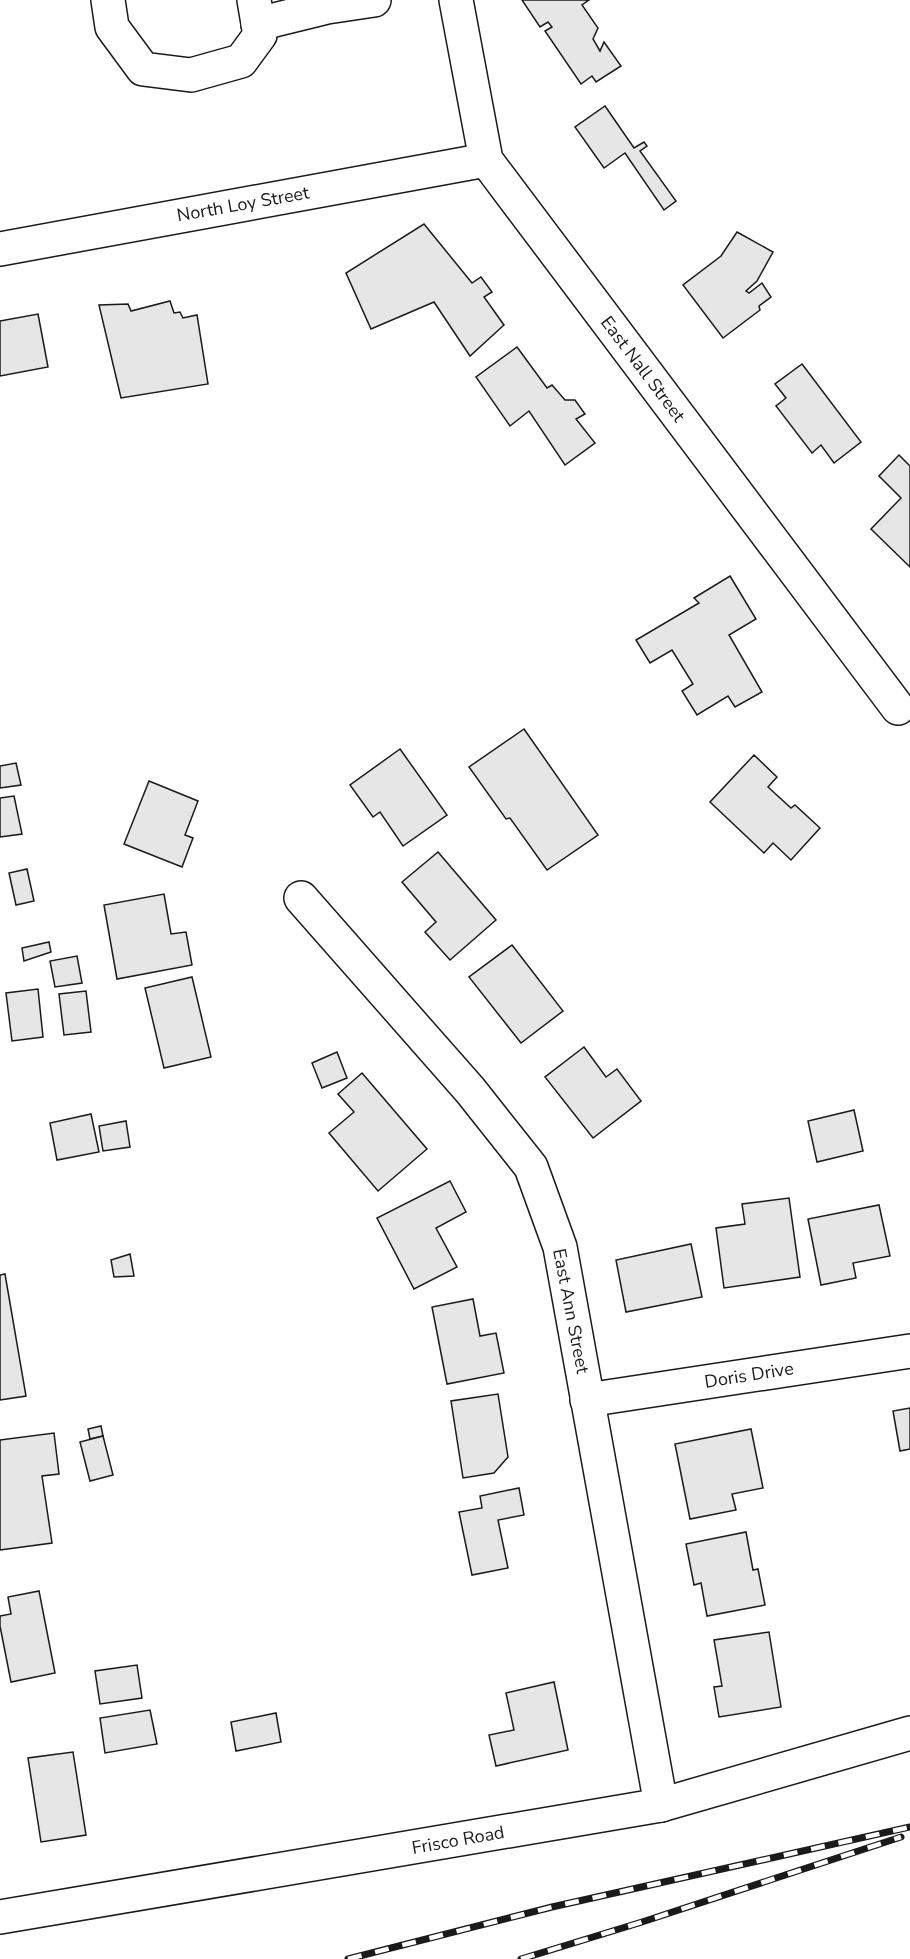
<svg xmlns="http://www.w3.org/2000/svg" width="910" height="1959" viewBox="0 0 910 1959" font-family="'Nunito Sans',sans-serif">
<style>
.building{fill:#e6e6e6;stroke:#1a1a1a;stroke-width:1.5}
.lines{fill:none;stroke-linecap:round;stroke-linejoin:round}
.minor-casing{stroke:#1a1a1a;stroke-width:36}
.minor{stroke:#fff;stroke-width:33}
.rail-casing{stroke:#1a1a1a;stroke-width:7}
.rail{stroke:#fff;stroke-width:4.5;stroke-dasharray:14;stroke-linecap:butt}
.labels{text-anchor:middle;stroke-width:4.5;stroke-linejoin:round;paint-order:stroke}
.street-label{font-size:18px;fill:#1a1a1a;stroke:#fff}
</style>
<rect width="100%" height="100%" fill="#fff"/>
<!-- building -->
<g class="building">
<polygon points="522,0 589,0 582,5 598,28 593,39 600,51 604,42 621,66 596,82 592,76 581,84 545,31 552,27 548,22 540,27"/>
<polygon points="605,106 634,148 644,142 647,146 640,151 676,201 664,210 625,153 604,168 575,127"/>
<polygon points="424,224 472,283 481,277 492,292 484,297 504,325 470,356 434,302 371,329 346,273"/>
<polygon points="737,232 773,252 757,281 746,291 749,293 762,283 771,297 759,306 760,310 723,338 683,285 721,256"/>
<polygon points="170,301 174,313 180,312 183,318 197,315 208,384 121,398 99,305 128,304 131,311"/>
<polygon points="38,314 48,367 0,376 0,321"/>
<polygon points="517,347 547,388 552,385 565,400 575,400 585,414 576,419 595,443 565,465 529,411 510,426 476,377"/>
<polygon points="802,364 861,442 834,463 821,445 812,453 776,406 786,398 775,384"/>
<polygon points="899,455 910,466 910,567 871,529 901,498 879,476"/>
<polygon points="730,576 756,619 729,635 762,692 735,707 728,696 697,715 682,691 693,684 672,650 650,663 636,640 699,603 694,598"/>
<polygon points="524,729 598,835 547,870 510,818 506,819 469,767"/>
<polygon points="400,749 447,815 403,846 380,812 373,817 350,785"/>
<polygon points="754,755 777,777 768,787 791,808 795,805 820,828 791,860 773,843 764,853 710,802"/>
<polygon points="16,763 21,785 0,788 0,766"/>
<polygon points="149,781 198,801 185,835 193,838 182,867 124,844"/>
<polygon points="14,796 22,834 0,837 0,798"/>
<polygon points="438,852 496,920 450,960 425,932 436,922 402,882"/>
<polygon points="27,869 34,901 16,905 9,873"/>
<polygon points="164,894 171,934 186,932 192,965 117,979 104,905"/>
<polygon points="49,942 51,952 24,961 22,948"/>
<polygon points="512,945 563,1011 521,1043 469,977"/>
<polygon points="77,956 82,983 55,987 50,961"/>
<polygon points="192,977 211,1057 164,1068 145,988"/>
<polygon points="38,989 43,1037 12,1041 6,993"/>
<polygon points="86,991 91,1032 64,1035 59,994"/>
<polygon points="584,1047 606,1077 617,1069 641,1101 593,1138 545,1077"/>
<polygon points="337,1052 347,1078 322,1088 312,1063"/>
<polygon points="362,1073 427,1149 378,1191 329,1133 354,1112 338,1094"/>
<polygon points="854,1110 863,1151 817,1162 808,1121"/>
<polygon points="91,1114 99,1152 57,1160 50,1123"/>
<polygon points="126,1121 130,1147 103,1151 99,1126"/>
<polygon points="450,1181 466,1212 436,1228 457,1267 414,1289 377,1218"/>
<polygon points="789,1198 800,1277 724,1288 716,1228 745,1224 742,1204"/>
<polygon points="879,1205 890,1256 853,1263 856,1278 821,1285 808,1219"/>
<polygon points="691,1244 702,1297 626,1312 616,1260"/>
<polygon points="130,1254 134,1276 114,1277 111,1260"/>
<polygon points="5,1274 26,1396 0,1400 0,1275"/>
<polygon points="473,1299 480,1336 496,1333 504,1373 447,1384 432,1307"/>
<polygon points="498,1394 508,1457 494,1473 463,1478 451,1401"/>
<polygon points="910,1408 910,1449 900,1451 893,1411"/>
<polygon points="101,1426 103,1436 90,1439 88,1429"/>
<polygon points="751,1429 763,1488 732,1494 736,1510 690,1519 675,1444"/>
<polygon points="54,1433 59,1474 42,1476 52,1543 0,1550 0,1440"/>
<polygon points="103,1436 113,1475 90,1481 80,1442"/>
<polygon points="519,1488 524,1515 498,1520 508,1568 472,1575 459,1512 482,1508 480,1496"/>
<polygon points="746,1532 753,1570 758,1569 765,1605 707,1616 701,1583 694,1585 686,1544"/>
<polygon points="39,1591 55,1673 11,1682 0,1626 0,1616 11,1614 8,1597"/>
<polygon points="769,1632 781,1707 719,1717 714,1687 722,1686 714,1640"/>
<polygon points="137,1665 142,1698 100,1704 95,1671"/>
<polygon points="554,1682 568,1750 496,1766 489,1735 514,1730 506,1693"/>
<polygon points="150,1710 157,1744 105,1753 100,1718"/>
<polygon points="276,1713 281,1742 236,1751 231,1722"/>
<polygon points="73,1752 86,1835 41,1842 28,1758"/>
</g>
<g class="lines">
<defs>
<g id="minor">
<polyline points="108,0 112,27 143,69 191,75 241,61 260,35 254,0"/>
<polyline points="456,0 486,160 898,708"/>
<polyline points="258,24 327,7 374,0"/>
<polyline points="0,249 486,160"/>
<polyline points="301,898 470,1090 531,1167 560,1247 661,1805"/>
<polyline points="587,1400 910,1351"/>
<polyline points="0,1917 661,1805 910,1733"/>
</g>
</defs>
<!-- minor casing -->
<use href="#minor" class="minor-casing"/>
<!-- minor -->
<use href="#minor" class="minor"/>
<defs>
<g id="rail">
<polyline points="348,1959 552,1907 910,1827"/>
<polyline points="521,1959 642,1922 901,1837"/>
</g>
</defs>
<!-- rail casing -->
<use href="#rail" class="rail-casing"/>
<!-- rail -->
<use href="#rail" class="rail"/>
</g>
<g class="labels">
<!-- street labels -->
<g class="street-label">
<text transform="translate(243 204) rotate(-10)" y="6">North Loy Street</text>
<text transform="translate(643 369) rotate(53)" y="6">East Nall Street</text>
<text transform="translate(571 1311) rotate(79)" y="6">East Ann Street</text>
<text transform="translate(749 1375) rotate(-9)" y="6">Doris Drive</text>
<text transform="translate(458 1840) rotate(-10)" y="6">Frisco Road</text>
</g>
</g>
</svg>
